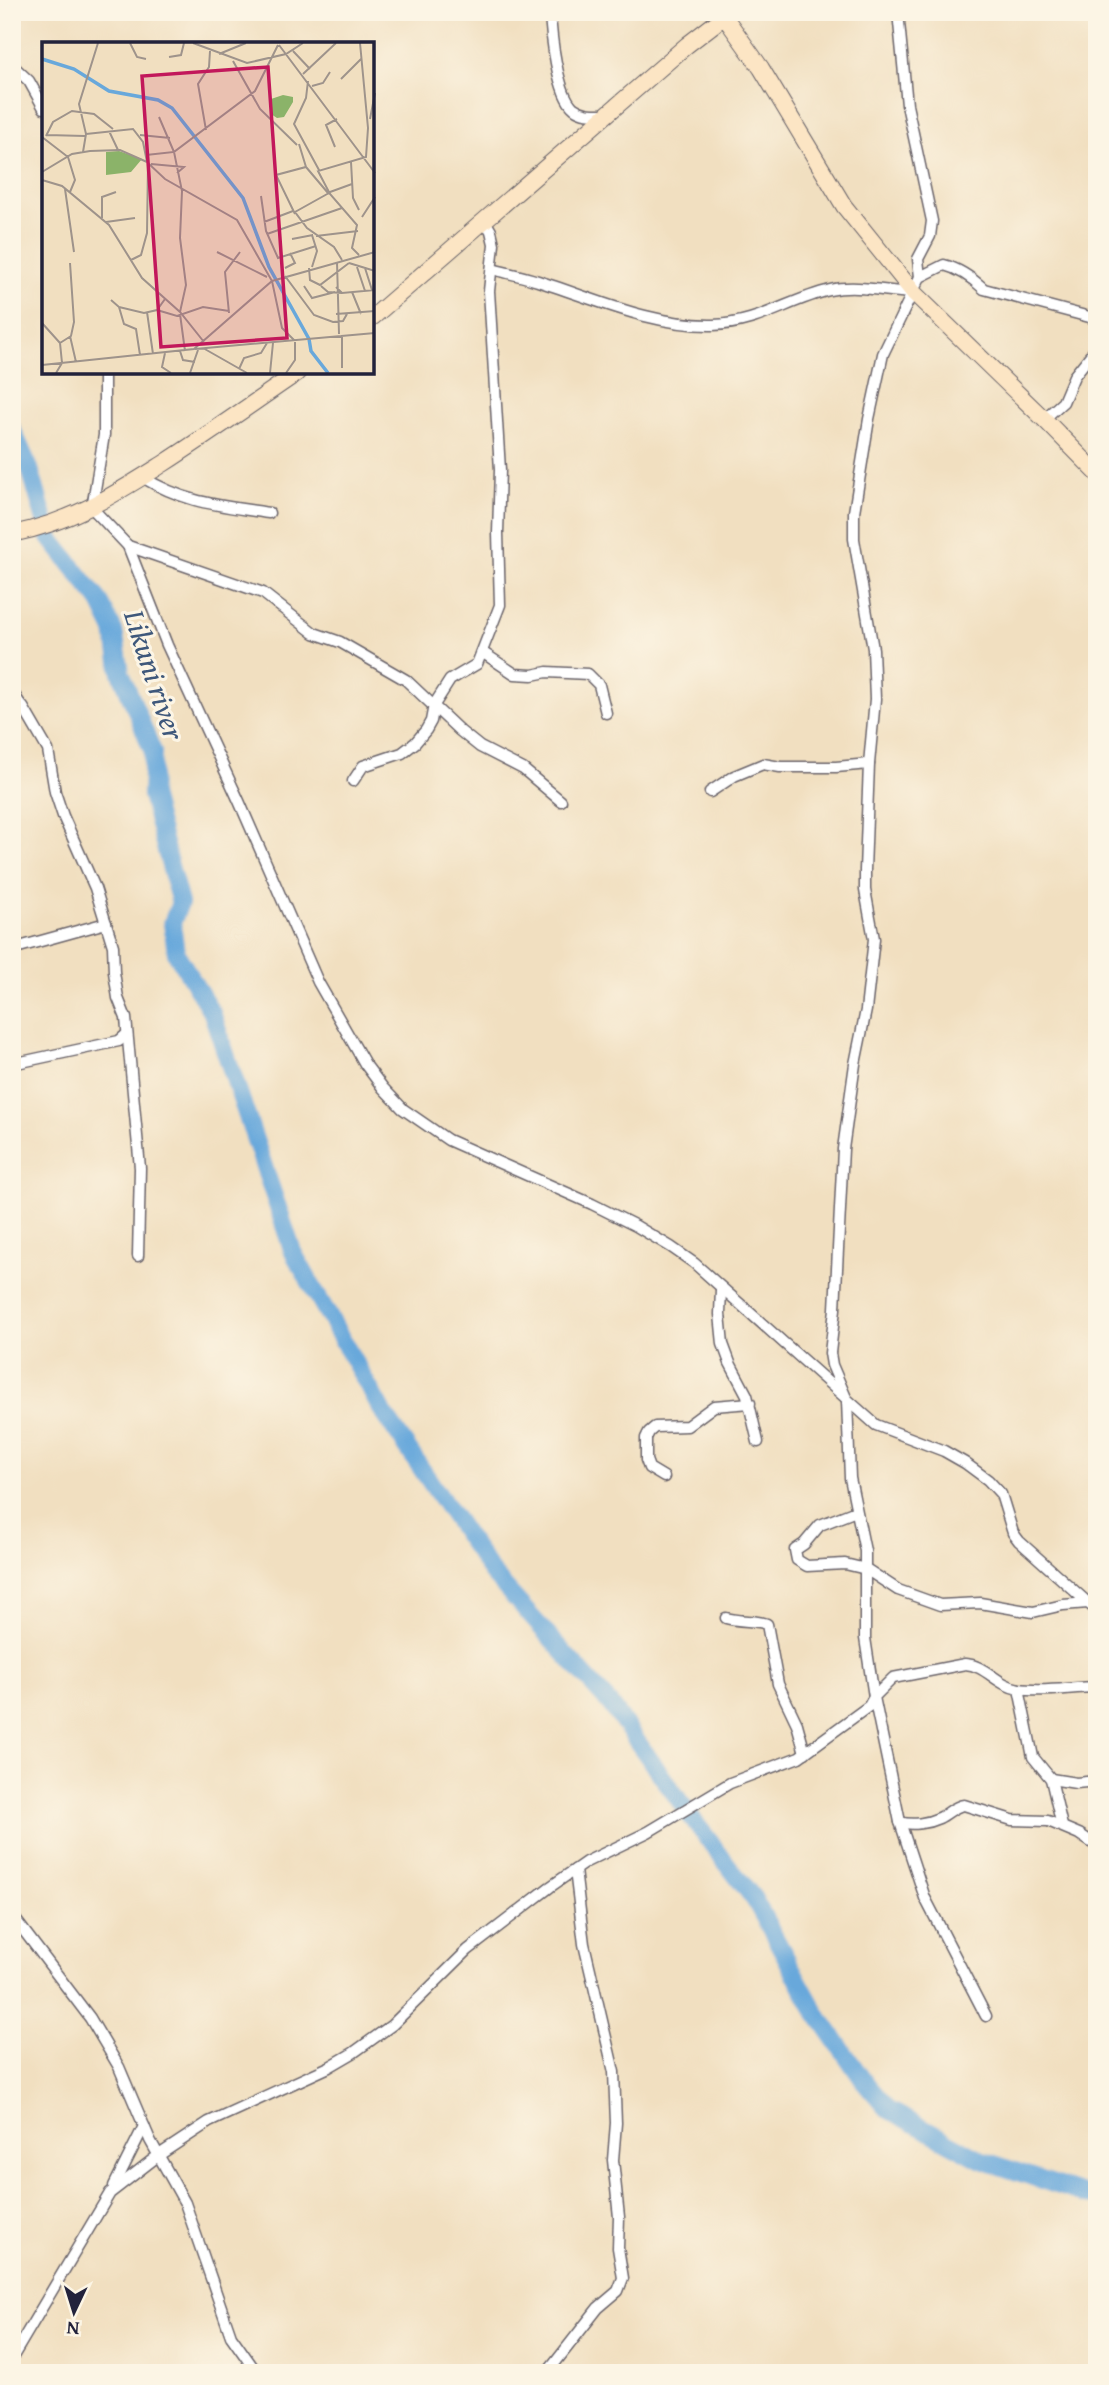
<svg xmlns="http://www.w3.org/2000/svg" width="1109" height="2385" viewBox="0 0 1109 2385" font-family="'Gentium Book Plus',serif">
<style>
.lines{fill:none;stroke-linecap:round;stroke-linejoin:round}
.river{stroke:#68a8db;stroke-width:18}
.street-casing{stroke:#6a646a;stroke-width:13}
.secondary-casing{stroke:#6a646a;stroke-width:18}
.street{stroke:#fff;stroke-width:10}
.secondary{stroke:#fce5c4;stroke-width:16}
.labels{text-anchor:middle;stroke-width:6;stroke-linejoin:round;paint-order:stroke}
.water-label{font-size:30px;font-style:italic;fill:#3e587b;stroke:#fcf5e5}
.inset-river{fill:none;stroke:#68a8db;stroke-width:3.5}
.inset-road{fill:none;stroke:#9e938b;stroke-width:2}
.view{fill:#c2185b;fill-opacity:0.15;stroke:#c2185b;stroke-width:3.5}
.inset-edge{fill:none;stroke:#22223b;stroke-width:3.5}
</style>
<rect width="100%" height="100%" fill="#fcf5e5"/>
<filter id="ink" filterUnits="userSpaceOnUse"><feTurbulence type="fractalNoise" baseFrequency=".0143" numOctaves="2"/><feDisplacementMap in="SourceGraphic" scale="14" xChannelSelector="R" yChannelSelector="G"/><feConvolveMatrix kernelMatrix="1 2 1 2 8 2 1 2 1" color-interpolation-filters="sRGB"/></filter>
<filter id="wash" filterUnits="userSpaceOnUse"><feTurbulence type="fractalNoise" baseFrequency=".00686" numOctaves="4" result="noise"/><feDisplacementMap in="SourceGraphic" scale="28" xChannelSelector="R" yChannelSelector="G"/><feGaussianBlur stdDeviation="1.57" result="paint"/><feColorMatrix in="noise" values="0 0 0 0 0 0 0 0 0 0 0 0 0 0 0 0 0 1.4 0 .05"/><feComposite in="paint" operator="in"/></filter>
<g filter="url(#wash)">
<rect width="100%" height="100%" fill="#f1dfc0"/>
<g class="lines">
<!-- river -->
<polyline class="river" points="12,429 30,469 50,538 99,600 114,631 121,673 153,752 151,795 180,903 172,923 176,953 212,1013 293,1252 381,1409 491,1572 611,1705 694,1821 754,1899 814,2009 863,2080 889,2110 982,2160 1086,2195 1097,2196"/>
</g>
</g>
<g filter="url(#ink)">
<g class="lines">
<defs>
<g id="street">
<path d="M550,12C551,34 557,94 574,108C583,115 595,114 606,114"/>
<polyline points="898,12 907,105 932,221 930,236 918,259 920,277"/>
<polyline points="12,65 29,81 44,108"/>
<path d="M492,269C507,273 523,276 538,281C595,299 652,326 713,325C758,324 788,300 830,290C856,284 887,292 914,293"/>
<polyline points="104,373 104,435 92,508 128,546 167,645 239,801 318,982 365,1064 383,1088 403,1109 448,1140 592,1204 636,1226 671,1247 694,1263 876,1425 944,1451 965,1463 988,1480 1001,1494 1013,1533 1019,1541 1097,1611"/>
<polyline points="1044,419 1063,402 1074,376 1097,347"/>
<path d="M142,477C187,504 219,505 269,513"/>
<polyline points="128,546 263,593 314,633 340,642 406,680 460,731 480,747 523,769 561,801"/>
<polyline points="482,652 515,674 532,675 547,672 588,674 599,685 606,713"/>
<polyline points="12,691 20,704"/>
<polyline points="12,707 20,704 23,707 48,750 55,792 63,816 95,888 113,946 114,972 118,998 126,1018 140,1168 138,1256"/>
<polyline points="353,781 363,766 402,753 415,743 426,730 431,721 434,705 450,680 477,664 500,605 498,533 500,470 489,291 494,244 491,231 484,219"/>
<polyline points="710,792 734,776 763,764 780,767 836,767 869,764"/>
<polyline points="12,949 106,923"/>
<polyline points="12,1064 119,1041 127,1034"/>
<polyline points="721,1289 720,1314 723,1344 730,1363 747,1395 758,1442"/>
<polyline points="664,1477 649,1468 646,1460 646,1438 649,1432 655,1427 687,1426 714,1406 750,1403"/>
<polyline points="856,1511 820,1525 804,1544 795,1550 797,1560 807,1566 845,1564 866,1569 898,1590 940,1605 980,1603 1033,1612 1063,1605 1088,1603"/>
<path d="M726,1618C739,1622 758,1620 767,1624L778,1684L797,1724L805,1753"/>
<polyline points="1019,1689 1033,1757 1051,1779 1062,1826"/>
<polyline points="1051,1779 1076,1783 1097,1781"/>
<path d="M900,1822C912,1826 928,1823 939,1818C948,1814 954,1806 964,1805L1012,1820L1048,1821L1079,1834L1097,1846"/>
<polyline points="12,1915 90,2018 119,2067 150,2140 185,2203 231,2336 257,2373"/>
<path d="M986,2016L925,1898L900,1822L874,1697L893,1678L965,1664C986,1665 996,1685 1019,1689C1046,1693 1071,1687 1097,1687"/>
<polyline points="114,2186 144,2126"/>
<path d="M12,2358L110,2193L159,2155L209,2122L329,2067L353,2053L392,2025L468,1950L550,1887L586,1862L648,1832L730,1783L799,1757L869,1706L874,1697L865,1638V1551L850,1478L847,1400L832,1365L830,1353L835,1309L843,1149L855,1064L866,1010L874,939L865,890V870L869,764L875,699L873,649L854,539V512L869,419L883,354L920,277L944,265C960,269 972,278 984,289L1097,319"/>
<polyline points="547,2373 598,2308 618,2291 623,2278 618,2248 619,2217 613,2160 616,2123 614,2072 584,1944 575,1870"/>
</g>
<g id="secondary">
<polyline points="724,16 761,68 844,206 914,293 1044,419 1097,473"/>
<polyline points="373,317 687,45 730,12"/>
<path d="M12,534C72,522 112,496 163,464C208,435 253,403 297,373"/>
</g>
</defs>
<!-- street casing -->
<use href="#street" class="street-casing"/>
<!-- secondary casing -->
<use href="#secondary" class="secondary-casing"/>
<!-- street -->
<use href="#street" class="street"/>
<!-- secondary -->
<use href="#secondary" class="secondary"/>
</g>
</g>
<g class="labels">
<!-- water labels -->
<g class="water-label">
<text transform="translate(154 675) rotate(72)" y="10">Likuni river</text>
</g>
</g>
<!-- overview -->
<g transform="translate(42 42)">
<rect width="332" height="332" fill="#f1dfc0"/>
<path d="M241,53L251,55V60L242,75L235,76L229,72V57ZM77,109L100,117L89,130L64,133V110Z" fill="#8bb369"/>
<path class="inset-river" d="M0,17L32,27L67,49L116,58L130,66L201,156L227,225L267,297L269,309L286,331"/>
<path class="inset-road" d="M88,1L95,15L104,17M151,1L205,21L244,12L261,1M237,3L333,131M251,9L268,27M177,12L204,1M127,15L139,13L142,1M191,19L218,67L255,103M261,32L294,1M299,37L319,17M266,39L264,56L252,82L277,128M270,44L281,41L288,30M328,77L333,51M164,88L156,42L167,25L168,9M67,89L76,108M44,92L91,87L101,100L105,120M5,93L43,94M98,93L128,96M4,94L11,80L30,69L52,72L71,87M0,95L26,115L33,138L28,150M257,102L264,125M293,105L284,83L295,77M41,110L44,92L37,62L56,1M104,113L132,110L117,75M309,120L311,156L317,168M109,122L142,125L135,131M0,130L30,112L48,109L78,108L105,120M0,138L20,144L67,183L100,236L138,270L162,300M23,147L32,210M288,150L310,142M287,151L253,170L265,186L292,205L300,218M219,154L224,189L236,216L274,204M253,172L234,133L264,125L286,151M320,175L333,155M60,176V155L74,150M64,180L93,176M222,180L251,169M225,192L300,166M274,194L316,189M250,197L271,193M175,210L225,235M317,213L310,206L315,183L288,152L276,129L324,115L326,86L318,1M89,218L99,213L105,191L106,121L123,137L195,178L230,239L240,286L252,298M295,220L297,292M307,221L333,229M270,225L275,209L270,193M315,225L323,249M243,226L253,221L248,211M267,226L268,238L278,243L307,221M323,226L330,248M243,234L272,273L291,280L301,279L305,272M262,244L270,256L293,250M279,244L286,250L300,251M294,245L300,251L333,248M310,250L319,272M69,258L77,265L82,282L94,287L98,313M77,265L102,271L115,268L123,257M115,268L135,274L161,265L187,269M105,270L111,312M138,270L144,243L138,196L140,149L132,110L213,49L236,3M187,271L183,230L198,210M138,272L143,309M294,272L333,269M0,281L18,301L20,321L14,331M28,294L34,320M18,301L29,294L32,280L28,221M161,306L205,331M153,307L333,291M138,309L141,318L153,320M123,311L120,325L129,331M0,323L152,307L230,239L333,210M300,326V293M197,327L202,316L219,311L225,301M148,331L156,308M228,331L231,301M244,331L253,318V298"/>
<path class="view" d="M226,25L245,296L119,305L100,34Z"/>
<rect width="332" height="332" class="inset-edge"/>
</g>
<!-- margin -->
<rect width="1109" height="2385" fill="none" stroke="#fcf5e5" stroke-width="42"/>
<!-- north arrow -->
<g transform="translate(74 2312) rotate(184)" stroke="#fcf5e5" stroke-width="5" paint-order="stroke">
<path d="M0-5L12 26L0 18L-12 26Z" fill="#22223b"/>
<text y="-10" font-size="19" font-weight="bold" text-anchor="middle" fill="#22223b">N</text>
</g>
</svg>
